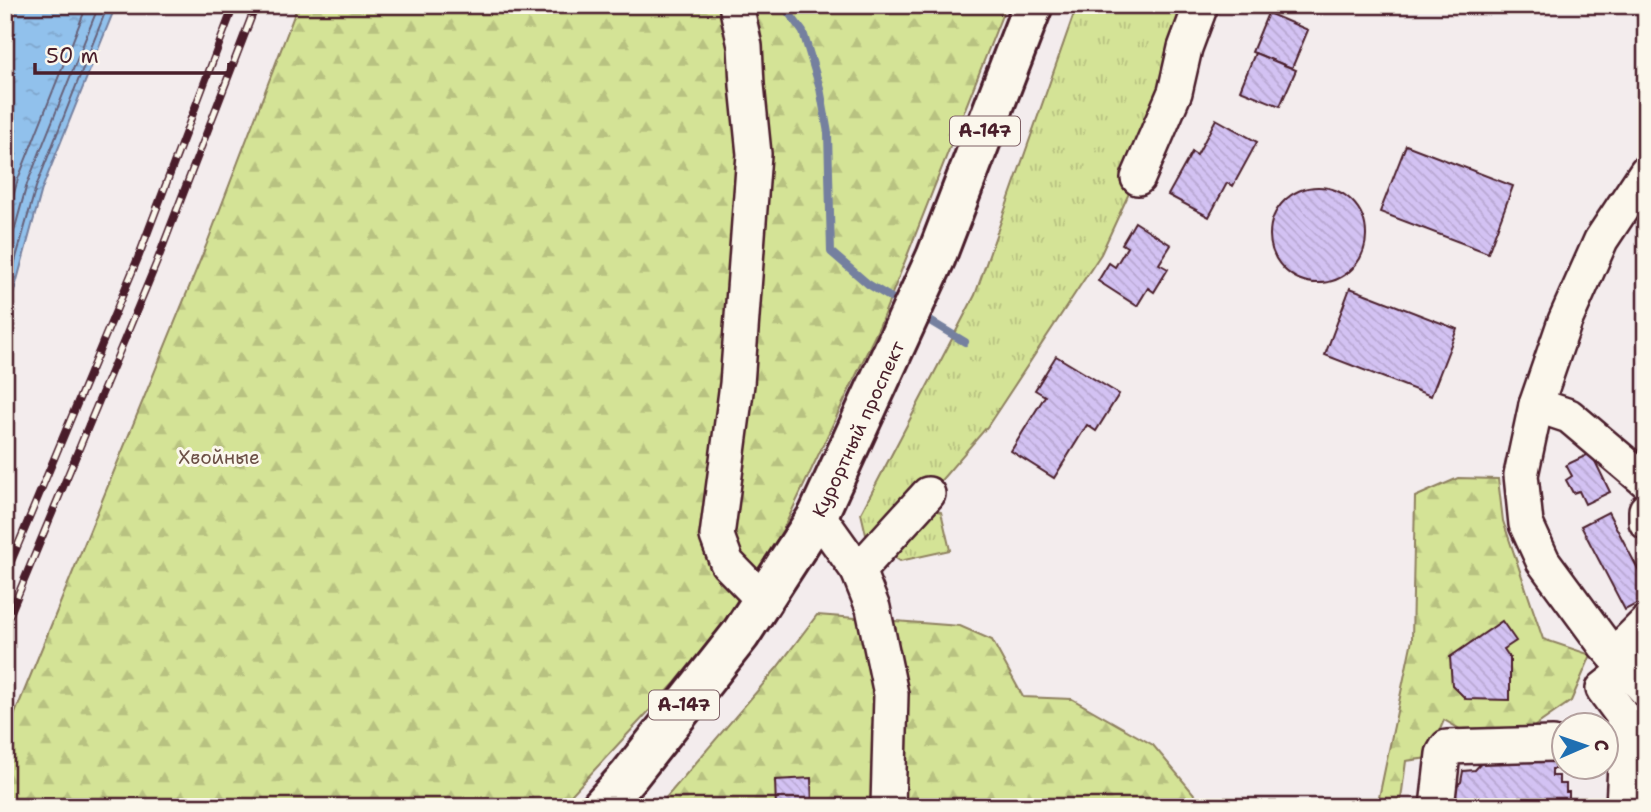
<svg xmlns="http://www.w3.org/2000/svg" width="1651" height="812" viewBox="0 0 1651 812" font-family="'Shantell Sans',sans-serif">
<style>
.grass{fill:url(#grass-tufts);stroke:#8f8160;stroke-width:2}
.forest{fill:url(#forest-firs);stroke:#8f8160;stroke-width:2}
.water{fill:url(#water-ripples);stroke:#75809f;stroke-width:2}
.lines{fill:none;stroke-linecap:round;stroke-linejoin:round}
.shore{stroke:#666078;stroke-width:2}
.stream{stroke:#75809f;stroke-width:8}
.building{fill:url(#building-back-hatch);stroke:#4a1f2b;stroke-width:2}
.minor-casing{stroke:#4a1f2b;stroke-width:38}
.major-casing{stroke:#4a1f2b;stroke-width:44}
.minor{stroke:#fbf7ec;stroke-width:33}
.major{stroke:#fbf7ec;stroke-width:38}
.rail-casing{stroke:#4a1f2b;stroke-width:8}
.rail{stroke:#fbf7ec;stroke-width:5;stroke-dasharray:16;stroke-linecap:butt}
.labels{text-anchor:middle;stroke-width:6;stroke-linejoin:round;paint-order:stroke}
.shield{fill:#fbf7ec;stroke:#7f6065;stroke-width:2}
.shield-label{font-size:18px;font-weight:bold;fill:#4a1f2b}
.street-label{font-size:19px;fill:#4a1f2b;stroke:#fbf7ec}
.park-label{font-size:19px;fill:#6c5046;stroke:#fbf7ec}
</style>
<defs>
<pattern id="grass-tufts" width="24" height="20" patternUnits="userSpaceOnUse" patternTransform="scale(1.75)"><rect width="24" height="20" fill="#d4e396"/><path d="M3 7l-1-3M5 7V3M7 7l1-3M15 17l-1-3M17 17v-4M19 17l1-3" fill="none" stroke="#b8c281"/></pattern>
<pattern id="forest-firs" width="22" height="20" patternUnits="userSpaceOnUse" patternTransform="scale(1.75)"><rect width="22" height="20" fill="#d4e396"/><path d="M5 1l3.5 6h-7zM16 11l3.5 6h-7z" fill="#b8c281"/></pattern>
<pattern id="water-ripples" width="26" height="14" patternUnits="userSpaceOnUse" patternTransform="scale(1.75)"><rect width="26" height="14" fill="#91c1ec"/><path d="M2 4q2-2 4 0t4 0M15 11q2-2 4 0t4 0" fill="none" stroke="#7fa5cb"/></pattern>
<pattern id="building-back-hatch" width="6" height="6" patternUnits="userSpaceOnUse" patternTransform="scale(1.75)"><rect width="6" height="6" fill="#d3c2f3"/><path d="M-1 5l2 2M0 0l6 6M5-1l2 2" fill="none" stroke="#b7a6d0"/></pattern>
</defs>
<rect width="100%" height="100%" fill="#f3eced"/>
<filter id="ink" filterUnits="userSpaceOnUse"><feTurbulence type="fractalNoise" baseFrequency=".0143" numOctaves="2"/><feDisplacementMap in="SourceGraphic" scale="14" xChannelSelector="R" yChannelSelector="G"/><feConvolveMatrix kernelMatrix="1 2 1 2 8 2 1 2 1" color-interpolation-filters="sRGB"/></filter>
<g filter="url(#ink)">
<!-- grass -->
<polygon class="grass" points="1077,5 1201,5 1136,178 1101,254 987,427 919,506 941,512 950,550 900,561 867,539 861,513 975,295"/>
<!-- forest -->
<g class="forest">
<polygon points="298,5 1006,5 879,327 760,578 675,683 560,807 5,807 5,738 206,246"/>
<polygon points="1458,478 1498,479 1503,521 1543,639 1591,655 1571,701 1522,735 1472,736 1444,720 1428,758 1406,761 1400,807 1377,807 1412,640 1415,497"/>
<polygon points="817,615 960,626 992,640 1023,697 1072,699 1153,745 1198,799 1213,807 658,807 776,669"/>
</g>
<!-- water -->
<polygon class="water" points="5,5 116,5 42,189 5,324"/>
<g class="lines">
<!-- shore -->
<g class="shore">
<polyline points="5,225 18,179 87,5"/>
<polyline points="5,264 27,184 99,5"/>
<polyline points="5,297 36,187 108,5"/>
</g>
<!-- stream -->
<g class="stream">
<polyline points="783,5 803,32 820,88 828,133 831,252 868,284 903,305"/>
<polyline points="920,315 965,342"/>
</g>
</g>
<!-- building -->
<g class="building">
<polygon points="1268,13 1308,30 1292,68 1252,52"/>
<polygon points="1255,53 1296,70 1280,106 1240,90"/>
<polygon points="1216,119 1257,142 1233,186 1227,183 1209,217 1168,195 1192,152 1197,155"/>
<polygon points="1406,145 1513,186 1488,253 1380,212"/>
<circle cx="1318" cy="235" r="48"/>
<polygon points="1135,222 1171,245 1159,264 1168,269 1154,292 1148,288 1137,306 1098,281 1109,263 1115,267 1127,247 1122,244"/>
<polygon points="1350,288 1457,329 1431,396 1325,355"/>
<polygon points="1056,356 1119,394 1096,431 1087,425 1054,478 1011,451 1045,396 1035,390"/>
<polygon points="1591,453 1610,492 1585,504 1579,491 1573,493 1566,480 1572,476 1566,465"/>
<polygon points="1608,512 1646,584 1646,599 1625,610 1581,526"/>
<polygon points="1502,621 1516,641 1504,649 1510,658 1510,700 1466,699 1452,685 1450,657"/>
<polygon points="1558,752 1559,769 1552,769 1552,776 1559,776 1559,784 1566,784 1566,792 1569,792 1569,807 1452,807 1452,790 1461,782 1463,771 1475,770 1484,760"/>
<polygon points="811,778 812,807 776,807 775,780"/>
</g>
<g class="lines">
<defs>
<g id="minor">
<polyline points="736,5 745,46 747,85 754,154 737,384 717,536 727,563 763,600"/>
<polyline points="1646,172 1601,240 1565,321 1536,405 1521,475 1526,524 1543,561 1604,644 1646,690"/>
<polyline points="1138,178 1175,92 1185,48 1201,5"/>
<polyline points="1536,405 1569,416 1646,481"/>
<polyline points="1646,510 1646,522"/>
<polyline points="818,515 858,571 873,608 891,694 888,807"/>
<polyline points="858,571 928,494"/>
<polyline points="1614,655 1646,623"/>
<polyline points="1437,807 1443,754 1447,747 1553,744"/>
<polyline points="1623,807 1625,764 1623,716 1603,689 1627,670"/>
</g>
<polyline id="major" points="601,807 628,777 740,635 818,515 936,257 1033,5"/>
</defs>
<!-- minor casing -->
<use href="#minor" class="minor-casing"/>
<!-- major casing -->
<use href="#major" class="major-casing"/>
<!-- minor -->
<use href="#minor" class="minor"/>
<!-- major -->
<use href="#major" class="major"/>
<defs>
<g id="rail">
<polyline points="5,576 138,258 234,5"/>
<polyline points="5,626 156,264 256,5"/>
</g>
</defs>
<!-- rail casing -->
<use href="#rail" class="rail-casing"/>
<!-- rail -->
<use href="#rail" class="rail"/>
</g>
</g>
<g class="labels">
<!-- shield labels -->
<g class="shield">
<rect x="950" y="116.5" width="70" height="29" rx="5"/>
<rect x="649" y="690.5" width="70" height="29" rx="5"/>
</g>
<g class="shield-label">
<text x="985" y="137">А-147</text>
<text x="684" y="711">А-147</text>
</g>
<!-- street labels -->
<g class="street-label">
<text transform="translate(858 429) rotate(-65)" y="7">Курортный проспект</text>
</g>
<!-- park labels -->
<g class="park-label">
<text x="219" y="464">Хвойные</text>
</g>
</g>
<!-- margin -->
<rect width="1651" height="812" fill="none" stroke="#fbf7ec" stroke-width="28"/>
<rect x="14" y="14" width="1623" height="784" fill="none" stroke="#4a1f2b" stroke-width="2.5" filter="url(#ink)"/>
<!-- north arrow -->
<g transform="translate(1585 746) rotate(88)"><circle r="33" fill="#fbf7ec" stroke="#b4a19f" stroke-width="2"/>
<path d="M0-5L12 26L0 18L-12 26Z" fill="#1f6fb2"/>
<text y="-10" font-size="19" font-weight="bold" text-anchor="middle" fill="#4a1f2b">С</text>
</g>
<!-- scale -->
<path d="M35 63v10h194v-10" fill="none" stroke="#4a1f2b" stroke-width="3.5"/>
<text x="46" y="63" font-size="21" fill="#4a1f2b" stroke="#fbf7ec" stroke-width="5" paint-order="stroke">50 m</text>
</svg>
